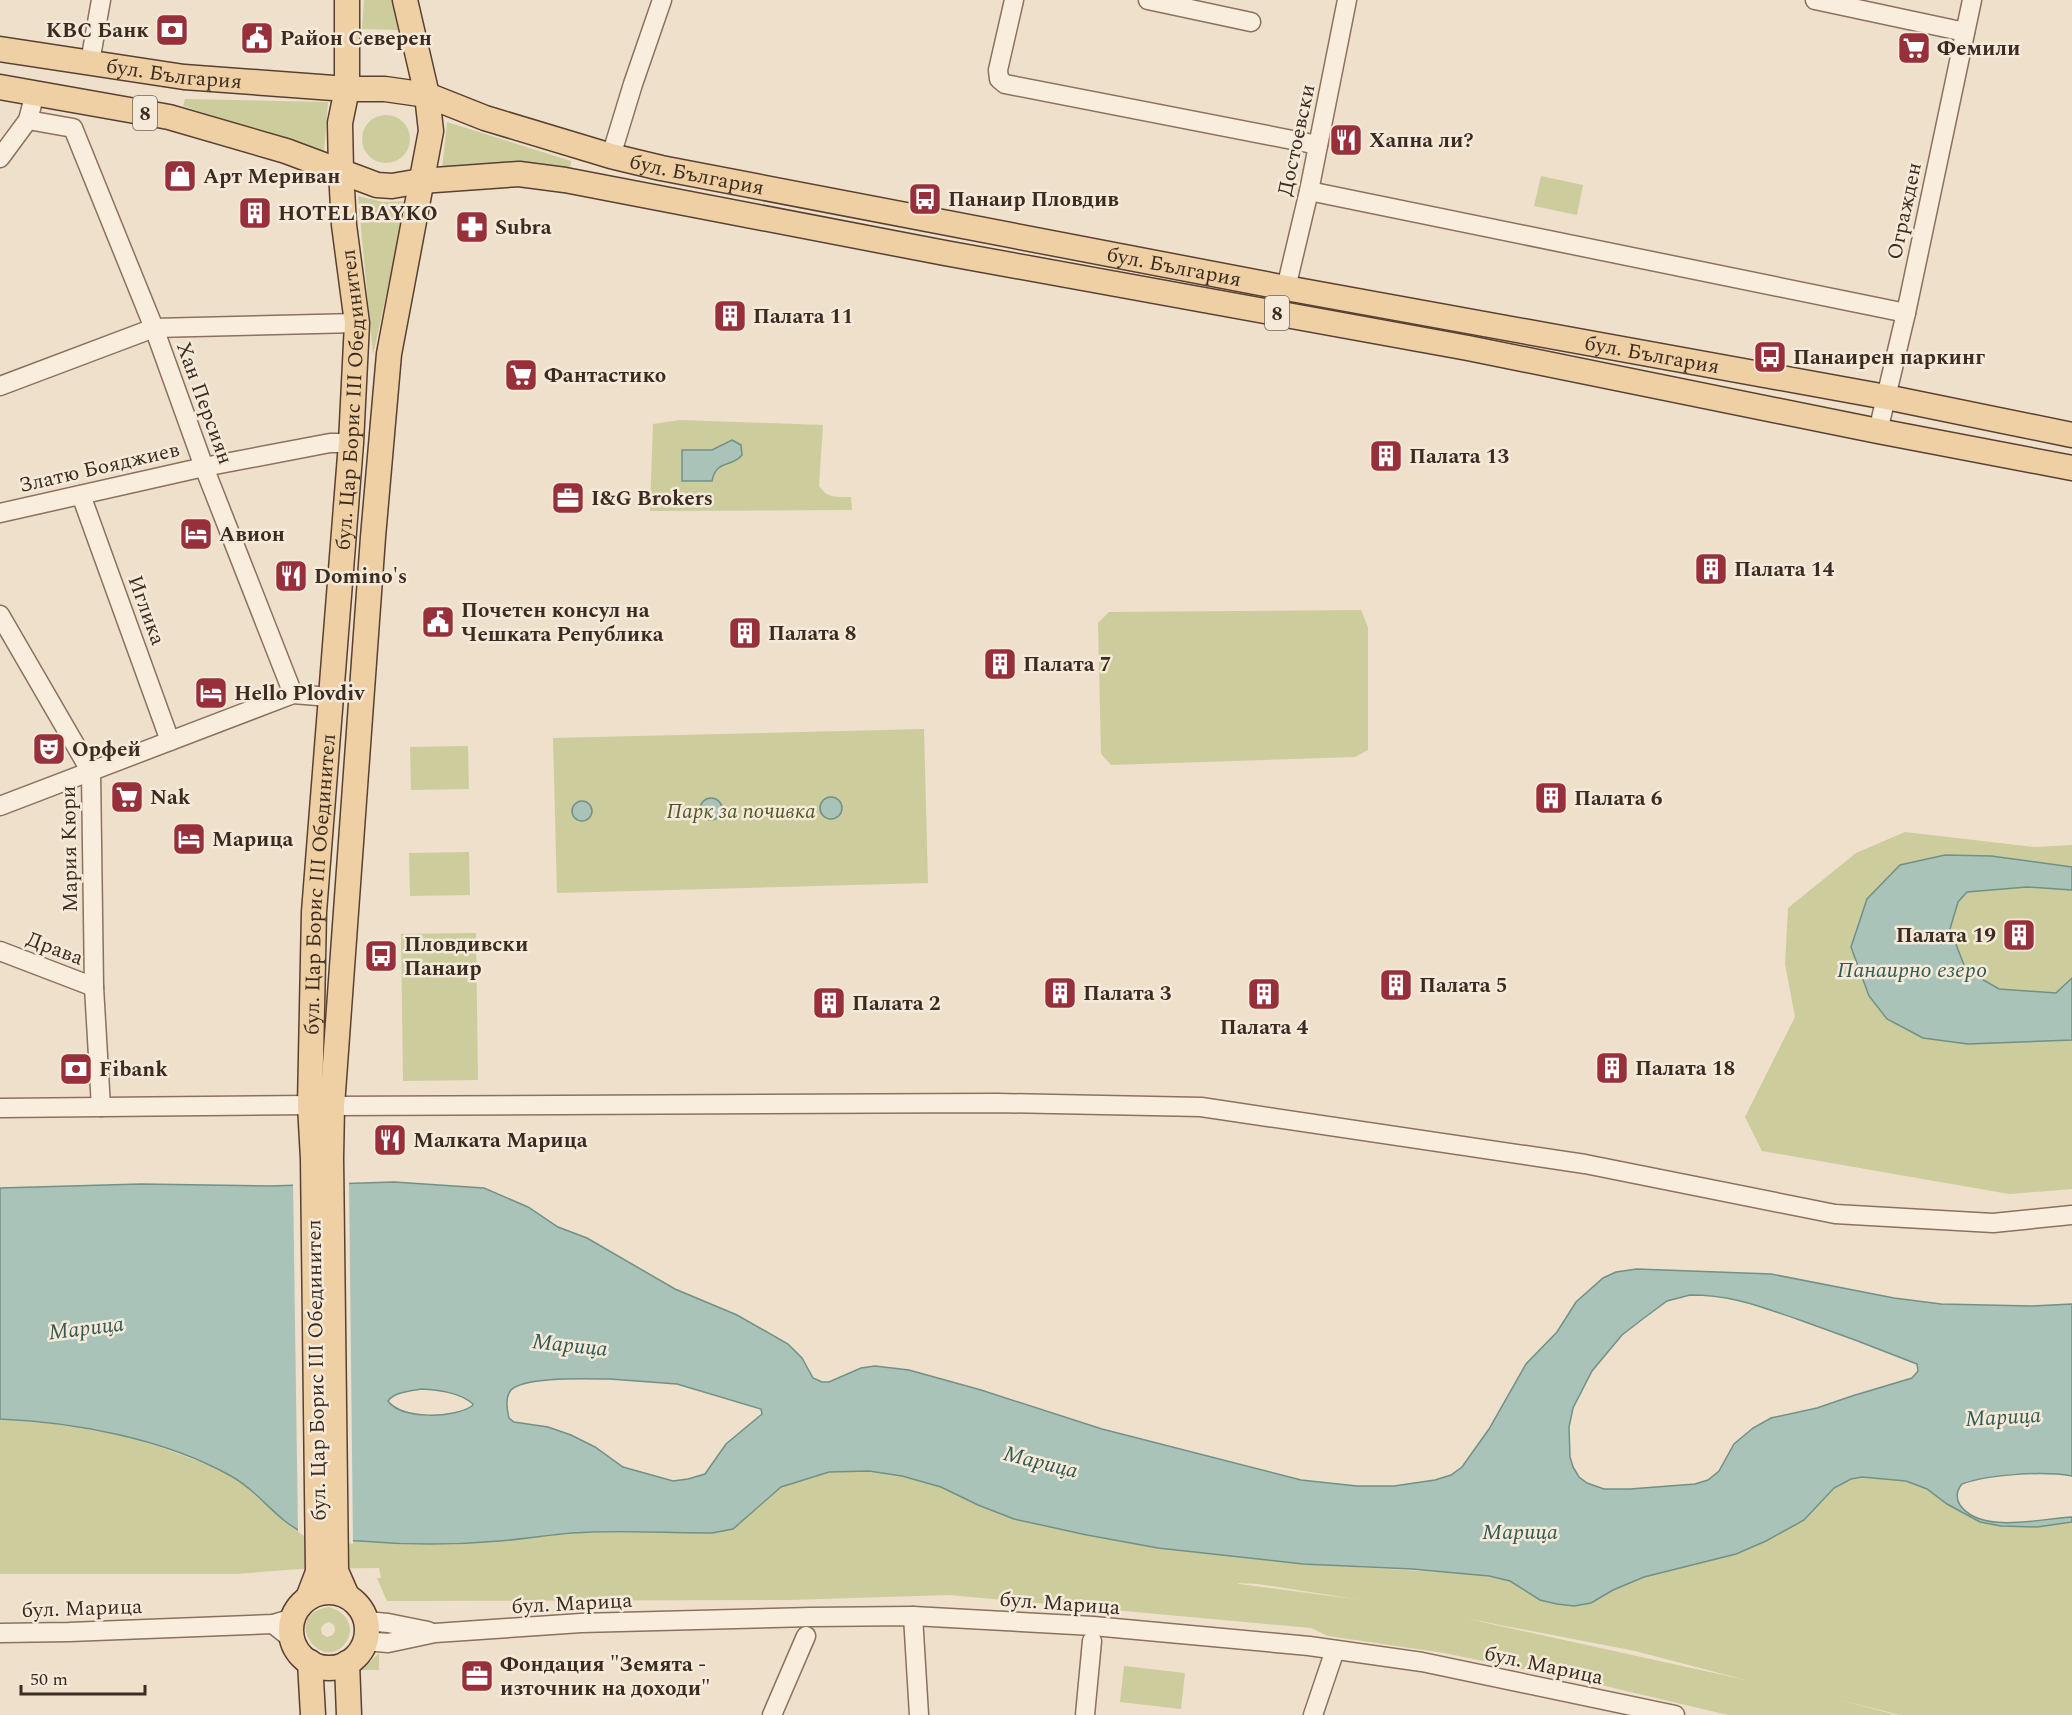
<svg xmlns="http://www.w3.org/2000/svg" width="2072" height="1715" viewBox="0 0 2072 1715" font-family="Spectral,serif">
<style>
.green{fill:#cccc9d;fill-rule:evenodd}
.water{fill:#aac3b9;stroke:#719186;stroke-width:1.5;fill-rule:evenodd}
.pier{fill:#eee0ca}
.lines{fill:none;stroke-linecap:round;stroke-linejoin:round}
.minor-casing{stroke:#8b715e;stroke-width:21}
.major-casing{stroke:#594032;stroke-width:27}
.minor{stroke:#f9eedd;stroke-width:18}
.major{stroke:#efd0a4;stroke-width:24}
.labels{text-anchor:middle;stroke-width:5;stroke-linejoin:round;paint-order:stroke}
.shield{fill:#f5ead9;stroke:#736458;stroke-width:1.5}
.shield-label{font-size:20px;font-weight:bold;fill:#3b2b21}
.poi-label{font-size:21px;font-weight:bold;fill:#3b2b21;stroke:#f5ead9;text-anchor:start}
.street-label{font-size:21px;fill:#3b2b21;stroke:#f5ead9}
.park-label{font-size:21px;font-style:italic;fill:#505728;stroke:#f5ead9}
.water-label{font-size:22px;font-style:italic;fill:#315b54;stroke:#f5ead9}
</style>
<rect width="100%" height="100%" fill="#eee0ca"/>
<!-- green -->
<g class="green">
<polygon points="364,0 393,0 399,30 362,29"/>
<polygon points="185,99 328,102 324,153 183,106"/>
<circle cx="386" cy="139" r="24"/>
<polygon points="447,122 571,161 570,170 519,161 442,169"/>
<polygon points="1541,176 1583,185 1577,215 1534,206"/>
<polygon points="358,196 383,202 407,201 373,355"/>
<path d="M680,420L823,425L819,486C828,499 837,497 851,497L852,510L650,511L653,424Z"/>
<polygon points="1361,610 1368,627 1368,750 1355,757 1111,765 1101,754 1098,623 1109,612"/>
<polygon points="924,729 928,883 557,893 553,738"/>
<polygon points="468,746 469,789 411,790 410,747"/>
<polygon points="1905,832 2035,847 2072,845 2072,1189 2009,1194 1762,1151 1745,1117 1795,1017 1785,964 1788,908 1856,853"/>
<polygon points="469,852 470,895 410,896 409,853"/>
<polygon points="476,933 478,1080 403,1081 401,934"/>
<path d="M0,1419L78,1426L114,1433L160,1447L211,1466L234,1477L282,1519L345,1540L406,1543L469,1542L500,1541L574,1533H712L747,1517L781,1487L829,1472L869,1471L902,1476L941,1487L978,1505L1014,1519L1087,1535L1158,1548L1303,1564L1473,1574L1510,1581L1528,1593L1591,1603L1613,1590L1644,1577L1713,1560L1804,1520L1834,1488L1851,1479L1862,1477L1906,1481L1927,1489L1938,1498L1980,1522L2001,1526L2037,1527L2072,1522V1715H1900L1836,1699L1896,1715H1728L1601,1685L1444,1653L1328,1636L1311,1628L949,1595L790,1600L387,1601L377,1578H381L379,1568L300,1569L236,1574H0ZM1238,1583L1258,1584L1361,1600L1239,1584ZM1464,1618L1635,1651L1746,1680Z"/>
<path d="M328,1607C344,1610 357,1626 346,1642C323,1676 279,1616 328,1607ZM329,1622L334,1625L335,1630L333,1635L327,1637L322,1634L321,1628L324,1624Z"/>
<polygon points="379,1653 379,1670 362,1670"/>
<polygon points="1124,1666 1185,1673 1181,1709 1120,1702"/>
</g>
<!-- water -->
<g class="water">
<path d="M732,440L741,445L742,455C732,468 716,459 712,481H682V450H712Z"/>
<circle cx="831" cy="808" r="11"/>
<circle cx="711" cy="809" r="11"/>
<circle cx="582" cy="811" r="10"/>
<polygon points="1945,855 1991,856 2072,867 2072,890 2027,887 1967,892 1958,902 1950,929 1966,970 1999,989 2056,993 2072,978 2072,1040 1968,1044 1923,1038 1887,1019 1869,996 1851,947 1867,899 1900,865"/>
<path d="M394,1182L484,1188L528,1207L558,1227L587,1238L675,1289L737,1315L788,1344L802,1358L813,1378L822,1382H829L861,1368L875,1366L909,1370L981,1390L1102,1429L1301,1480L1357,1486H1394L1435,1480L1451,1475L1462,1467L1489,1429L1526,1364L1557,1332L1576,1302L1603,1278L1616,1272L1637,1269L1771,1274L1894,1298L1941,1304L2031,1306L2072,1304V1476C2043,1471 1990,1474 1962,1484C1957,1490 1955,1497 1960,1505C1981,1535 2042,1518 2072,1517V1522L2037,1527L2001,1526L1980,1522L1947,1504L1927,1489L1906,1481L1862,1477L1851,1479L1834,1488L1804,1520L1766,1541L1736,1554L1644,1577L1613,1590L1591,1603L1574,1606L1557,1604L1540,1600L1510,1581L1489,1576L1412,1569L1303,1564L1158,1548L1087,1535L1014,1519L978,1505L941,1487L902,1476L869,1471L829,1472L781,1487L733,1529L712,1533C666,1533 619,1530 572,1533C548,1535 524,1539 500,1541C454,1545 406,1545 360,1541C345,1540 320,1539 306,1534C276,1521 259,1491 231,1476C165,1439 75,1422 0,1419V1188L141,1184L270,1186ZM1690,1295C1732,1295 1758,1306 1797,1319C1837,1333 1877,1348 1917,1364L1918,1371L1912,1378L1852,1396L1817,1408L1771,1418L1753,1428L1734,1444L1719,1471L1708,1480L1695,1484L1630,1489H1604L1587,1483L1579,1477L1573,1467L1570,1457L1569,1427L1573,1408L1592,1371L1622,1335L1644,1318L1667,1301ZM610,1379L677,1384L761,1409L762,1414L726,1444L705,1474L688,1479L673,1481L623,1467L595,1447L571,1435L548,1427L514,1422L509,1418C507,1410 505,1397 511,1390C525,1376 589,1379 610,1379ZM421,1389C438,1390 459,1392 473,1404L472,1406C454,1418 402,1420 388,1401C394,1392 410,1391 421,1389Z"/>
</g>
<!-- pier -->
<polygon class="pier" points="349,1180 353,1544 306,1537 298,1532 293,1182"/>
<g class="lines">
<defs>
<g id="minor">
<polyline points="1014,0 998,70 999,79 1005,84 1318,145"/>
<polyline points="1148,0 1251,22"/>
<polyline points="1815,0 1965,32"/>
<polyline points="90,62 101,0"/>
<polyline points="28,120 73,128 154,328 204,467 293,694"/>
<polyline points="611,156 633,84 662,0"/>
<polyline points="0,158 28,120 35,93"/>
<polyline points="1309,191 1906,313"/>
<polyline points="1286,288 1309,191 1347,0"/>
<polyline points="0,386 154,328 357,323"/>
<polyline points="1878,431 1906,313 1972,0"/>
<polyline points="81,495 170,741"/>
<polyline points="0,513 204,467 330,443 351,443"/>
<polyline points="0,615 91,772 94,987 101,1107"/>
<polyline points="0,806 293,694 330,697"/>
<polyline points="0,951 94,987"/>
<polyline points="332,1106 997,1103 1201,1107 1585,1164 1835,1214 1993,1223 2072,1215"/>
<polyline points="0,1108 310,1105"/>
<polyline points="913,1616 919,1715"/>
<polyline points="366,1621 388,1623 428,1631"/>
<polyline points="273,1624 293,1640"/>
<polyline points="0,1633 69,1632 273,1624 293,1618"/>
<polyline points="365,1641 388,1643 435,1633 581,1623 811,1617 913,1616 1093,1626 1309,1646 1422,1662 1675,1715"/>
<polyline points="772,1715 806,1636"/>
<polyline points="1085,1715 1092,1641"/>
<polyline points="1313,1715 1335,1650"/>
</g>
<g id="major">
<path id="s1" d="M0,49L184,77L347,89H385L427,95L485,118L611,156L661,168L1286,288L1886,397L2072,435"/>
<polyline points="0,87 169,117 286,151 377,185 392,186 421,181 519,174 565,180 945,253 1468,348 1878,431 2072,468"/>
<circle cx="329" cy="1630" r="38"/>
<polyline points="347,1596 336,1571 331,1158 332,1106 373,537 389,354 431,131 427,95 405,0"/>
<path id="s2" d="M308,1598L318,1572L313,1159L310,1105L314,912L351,443L357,323L344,225L341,171L340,123L347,89V0"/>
<polyline points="310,1662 313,1715"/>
<polyline points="347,1663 349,1715"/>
</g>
</defs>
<!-- minor casing -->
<use href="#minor" class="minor-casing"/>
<!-- major casing -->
<use href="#major" class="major-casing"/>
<!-- minor -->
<use href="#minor" class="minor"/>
<!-- major -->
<use href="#major" class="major"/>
</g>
<!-- icons -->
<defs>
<symbol id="bank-square" viewBox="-11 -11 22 22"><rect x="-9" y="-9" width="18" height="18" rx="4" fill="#98303b" stroke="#f5ead9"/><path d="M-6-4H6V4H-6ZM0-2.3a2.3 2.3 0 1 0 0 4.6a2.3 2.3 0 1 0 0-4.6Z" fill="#fff"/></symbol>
<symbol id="civic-square" viewBox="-11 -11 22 22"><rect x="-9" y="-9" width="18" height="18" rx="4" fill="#98303b" stroke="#f5ead9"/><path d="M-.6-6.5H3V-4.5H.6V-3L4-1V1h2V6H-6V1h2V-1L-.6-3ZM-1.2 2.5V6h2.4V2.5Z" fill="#fff"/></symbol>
<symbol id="supermarket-square" viewBox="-11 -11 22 22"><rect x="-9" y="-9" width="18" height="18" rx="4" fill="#98303b" stroke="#f5ead9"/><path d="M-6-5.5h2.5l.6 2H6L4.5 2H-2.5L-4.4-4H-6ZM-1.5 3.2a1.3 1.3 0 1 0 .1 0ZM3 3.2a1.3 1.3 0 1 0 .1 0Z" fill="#fff"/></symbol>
<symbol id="restaurant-square" viewBox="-11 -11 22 22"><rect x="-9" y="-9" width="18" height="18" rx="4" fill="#98303b" stroke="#f5ead9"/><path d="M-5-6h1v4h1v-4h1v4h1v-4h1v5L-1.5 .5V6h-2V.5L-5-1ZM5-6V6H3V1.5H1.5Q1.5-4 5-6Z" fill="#fff"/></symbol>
<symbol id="shop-square" viewBox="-11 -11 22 22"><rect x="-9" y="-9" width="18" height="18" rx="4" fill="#98303b" stroke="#f5ead9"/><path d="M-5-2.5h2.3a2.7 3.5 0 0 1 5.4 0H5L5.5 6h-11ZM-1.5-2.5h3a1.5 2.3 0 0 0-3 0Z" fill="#fff"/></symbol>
<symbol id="bus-square" viewBox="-11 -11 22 22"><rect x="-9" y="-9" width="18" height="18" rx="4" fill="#98303b" stroke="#f5ead9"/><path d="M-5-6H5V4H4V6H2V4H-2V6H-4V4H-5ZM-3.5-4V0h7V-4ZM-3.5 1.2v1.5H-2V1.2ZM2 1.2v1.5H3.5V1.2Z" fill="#fff"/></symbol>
<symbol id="building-square" viewBox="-11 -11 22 22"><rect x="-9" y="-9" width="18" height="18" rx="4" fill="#98303b" stroke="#f5ead9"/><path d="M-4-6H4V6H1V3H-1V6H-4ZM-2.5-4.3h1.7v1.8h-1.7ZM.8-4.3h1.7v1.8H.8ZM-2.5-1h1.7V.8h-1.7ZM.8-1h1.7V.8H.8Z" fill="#fff"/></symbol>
<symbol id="pharmacy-square" viewBox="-11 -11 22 22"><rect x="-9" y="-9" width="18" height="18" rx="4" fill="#98303b" stroke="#f5ead9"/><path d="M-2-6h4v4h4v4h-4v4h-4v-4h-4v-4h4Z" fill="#fff"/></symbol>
<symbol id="office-square" viewBox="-11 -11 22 22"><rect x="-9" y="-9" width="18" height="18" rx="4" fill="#98303b" stroke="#f5ead9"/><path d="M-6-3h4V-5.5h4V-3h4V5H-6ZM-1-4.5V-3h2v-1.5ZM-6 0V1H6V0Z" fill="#fff"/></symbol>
<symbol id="hotel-square" viewBox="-11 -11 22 22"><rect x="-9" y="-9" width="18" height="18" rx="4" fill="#98303b" stroke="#f5ead9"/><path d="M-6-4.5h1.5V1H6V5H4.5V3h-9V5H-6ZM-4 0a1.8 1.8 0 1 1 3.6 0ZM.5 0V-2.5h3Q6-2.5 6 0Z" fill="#fff"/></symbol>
<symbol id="theatre-square" viewBox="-11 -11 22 22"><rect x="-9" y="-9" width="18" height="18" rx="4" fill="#98303b" stroke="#f5ead9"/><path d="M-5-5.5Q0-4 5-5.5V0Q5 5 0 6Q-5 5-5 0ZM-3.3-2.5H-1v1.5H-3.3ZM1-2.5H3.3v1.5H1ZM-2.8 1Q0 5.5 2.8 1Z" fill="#fff"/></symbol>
</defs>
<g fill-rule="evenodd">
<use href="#bank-square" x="153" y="11" width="38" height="38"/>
<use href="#civic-square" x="238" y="19" width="38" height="38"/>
<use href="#supermarket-square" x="1895" y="29" width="38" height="38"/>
<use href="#restaurant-square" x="1327" y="121" width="38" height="38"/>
<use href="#shop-square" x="161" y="157" width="38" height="38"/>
<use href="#bus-square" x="906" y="180" width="38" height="38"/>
<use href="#building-square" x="236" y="194" width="38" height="38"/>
<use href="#pharmacy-square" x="453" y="208" width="38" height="38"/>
<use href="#building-square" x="711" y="297" width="38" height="38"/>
<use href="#bus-square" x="1751" y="338" width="38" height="38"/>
<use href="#supermarket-square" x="502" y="356" width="38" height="38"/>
<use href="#building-square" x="1367" y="437" width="38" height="38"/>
<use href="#office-square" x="549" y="479" width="38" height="38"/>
<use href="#hotel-square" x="177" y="515" width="38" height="38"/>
<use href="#building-square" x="1692" y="550" width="38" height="38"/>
<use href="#restaurant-square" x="272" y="557" width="38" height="38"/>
<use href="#civic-square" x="419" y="603" width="38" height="38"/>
<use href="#building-square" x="726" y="614" width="38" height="38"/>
<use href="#building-square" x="981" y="645" width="38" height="38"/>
<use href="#hotel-square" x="192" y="674" width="38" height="38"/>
<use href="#theatre-square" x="30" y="730" width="38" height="38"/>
<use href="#supermarket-square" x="108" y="778" width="38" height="38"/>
<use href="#building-square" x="1532" y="779" width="38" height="38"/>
<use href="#hotel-square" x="170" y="820" width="38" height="38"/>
<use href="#building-square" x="2000" y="916" width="38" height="38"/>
<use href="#bus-square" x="362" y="937" width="38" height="38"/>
<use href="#building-square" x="1377" y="966" width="38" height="38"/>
<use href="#building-square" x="1041" y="974" width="38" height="38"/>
<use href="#building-square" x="1245" y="975" width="38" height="38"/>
<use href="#building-square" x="810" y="984" width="38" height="38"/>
<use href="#building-square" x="1593" y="1049" width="38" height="38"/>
<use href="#bank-square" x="57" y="1050" width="38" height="38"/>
<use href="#restaurant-square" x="371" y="1121" width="38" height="38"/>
<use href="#office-square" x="458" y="1657" width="38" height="38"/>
</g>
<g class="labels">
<!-- shield labels -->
<g class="shield">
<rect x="133" y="96" width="24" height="34" rx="4.5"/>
<rect x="1265" y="296" width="24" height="34" rx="4.5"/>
</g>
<g class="shield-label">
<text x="145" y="120">8</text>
<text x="1277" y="320">8</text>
</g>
<!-- poi labels -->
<g class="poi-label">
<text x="149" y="37" text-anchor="end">КВС Банк</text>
<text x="280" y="45">Район Северен</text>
<text x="1937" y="55">Фемили</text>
<text x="1369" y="147">Хапна ли?</text>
<text x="203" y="183">Арт Мериван</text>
<text x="948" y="206">Панаир Пловдив</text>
<text x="278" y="220">HOTEL BAYKO</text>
<text x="495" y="234">Subra</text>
<text x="753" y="323">Палата 11</text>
<text x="1793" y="364">Панаирен паркинг</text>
<text x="544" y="382">Фантастико</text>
<text x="1409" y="463">Палата 13</text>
<text x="591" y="505">I&amp;G Brokers</text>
<text x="219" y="541">Авион</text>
<text x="1734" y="576">Палата 14</text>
<text x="314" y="583">Domino's</text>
<text x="461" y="617">Почетен консул на<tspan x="461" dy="24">Чешката Република</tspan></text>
<text x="768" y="640">Палата 8</text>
<text x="1023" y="671">Палата 7</text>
<text x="234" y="700">Hello Plovdiv</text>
<text x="72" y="756">Орфей</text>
<text x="150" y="804">Nak</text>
<text x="1574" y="805">Палата 6</text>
<text x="212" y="846">Марица</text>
<text x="1996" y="942" text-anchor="end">Палата 19</text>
<text x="404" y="951">Пловдивски<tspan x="404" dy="24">Панаир</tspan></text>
<text x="1419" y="992">Палата 5</text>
<text x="1083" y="1000">Палата 3</text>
<text x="852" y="1010">Палата 2</text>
<text x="1264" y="1034" text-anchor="middle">Палата 4</text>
<text x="1635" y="1075">Палата 18</text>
<text x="99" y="1076">Fibank</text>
<text x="413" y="1147">Малката Марица</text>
<text x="500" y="1671">Фондация "Земята -<tspan x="500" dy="24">източник на доходи"</tspan></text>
</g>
<!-- street labels -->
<g class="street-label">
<text dy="7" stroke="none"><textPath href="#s1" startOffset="176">бул. България</textPath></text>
<text transform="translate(1296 140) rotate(-78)" y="7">Достоевски</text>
<text dy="7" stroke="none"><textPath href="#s1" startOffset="712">бул. България</textPath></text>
<text transform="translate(1904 211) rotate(-78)" y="7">Огражден</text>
<text dy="7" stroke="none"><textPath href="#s1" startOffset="1198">бул. България</textPath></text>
<text dy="7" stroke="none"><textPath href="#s1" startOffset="1684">бул. България</textPath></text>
<text dy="7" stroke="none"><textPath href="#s2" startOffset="1202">бул. Цар Борис III Обединител</textPath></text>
<text transform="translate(205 403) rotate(70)" y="7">Хан Персиян</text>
<text transform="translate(99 467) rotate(-13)" y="7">Златю Бояджиев</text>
<text transform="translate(147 610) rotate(70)" y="7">Иглика</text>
<text transform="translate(69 849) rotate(-91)" y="7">Мария Кюри</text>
<text dy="7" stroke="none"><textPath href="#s2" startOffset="716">бул. Цар Борис III Обединител</textPath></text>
<text transform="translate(55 948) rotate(21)" y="7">Драва</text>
<text transform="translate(316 1370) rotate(-91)" y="7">бул. Цар Борис III Обединител</text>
<text transform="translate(572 1603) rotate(-3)" y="7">бул. Марица</text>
<text transform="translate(1060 1603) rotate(4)" y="7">бул. Марица</text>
<text transform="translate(82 1608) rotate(-2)" y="7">бул. Марица</text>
<text transform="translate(1544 1665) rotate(12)" y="7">бул. Марица</text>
</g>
<!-- park labels -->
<g class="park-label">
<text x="741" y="818">Парк за почивка</text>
</g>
<!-- water labels -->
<g class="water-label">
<text x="1912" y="977">Панаирно езеро</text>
<text transform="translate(86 1327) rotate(-7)" y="8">Марица</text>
<text transform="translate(570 1344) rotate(6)" y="8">Марица</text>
<text transform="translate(2003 1416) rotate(-3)" y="8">Марица</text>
<text transform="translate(1041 1461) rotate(14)" y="8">Марица</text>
<text x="1520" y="1539">Марица</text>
</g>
</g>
<!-- scale -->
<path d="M21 1685v9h124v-9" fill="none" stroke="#3b2b21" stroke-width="3"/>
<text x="30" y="1685" font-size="18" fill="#3b2b21" stroke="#f5ead9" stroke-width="4.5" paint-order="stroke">50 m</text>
</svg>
